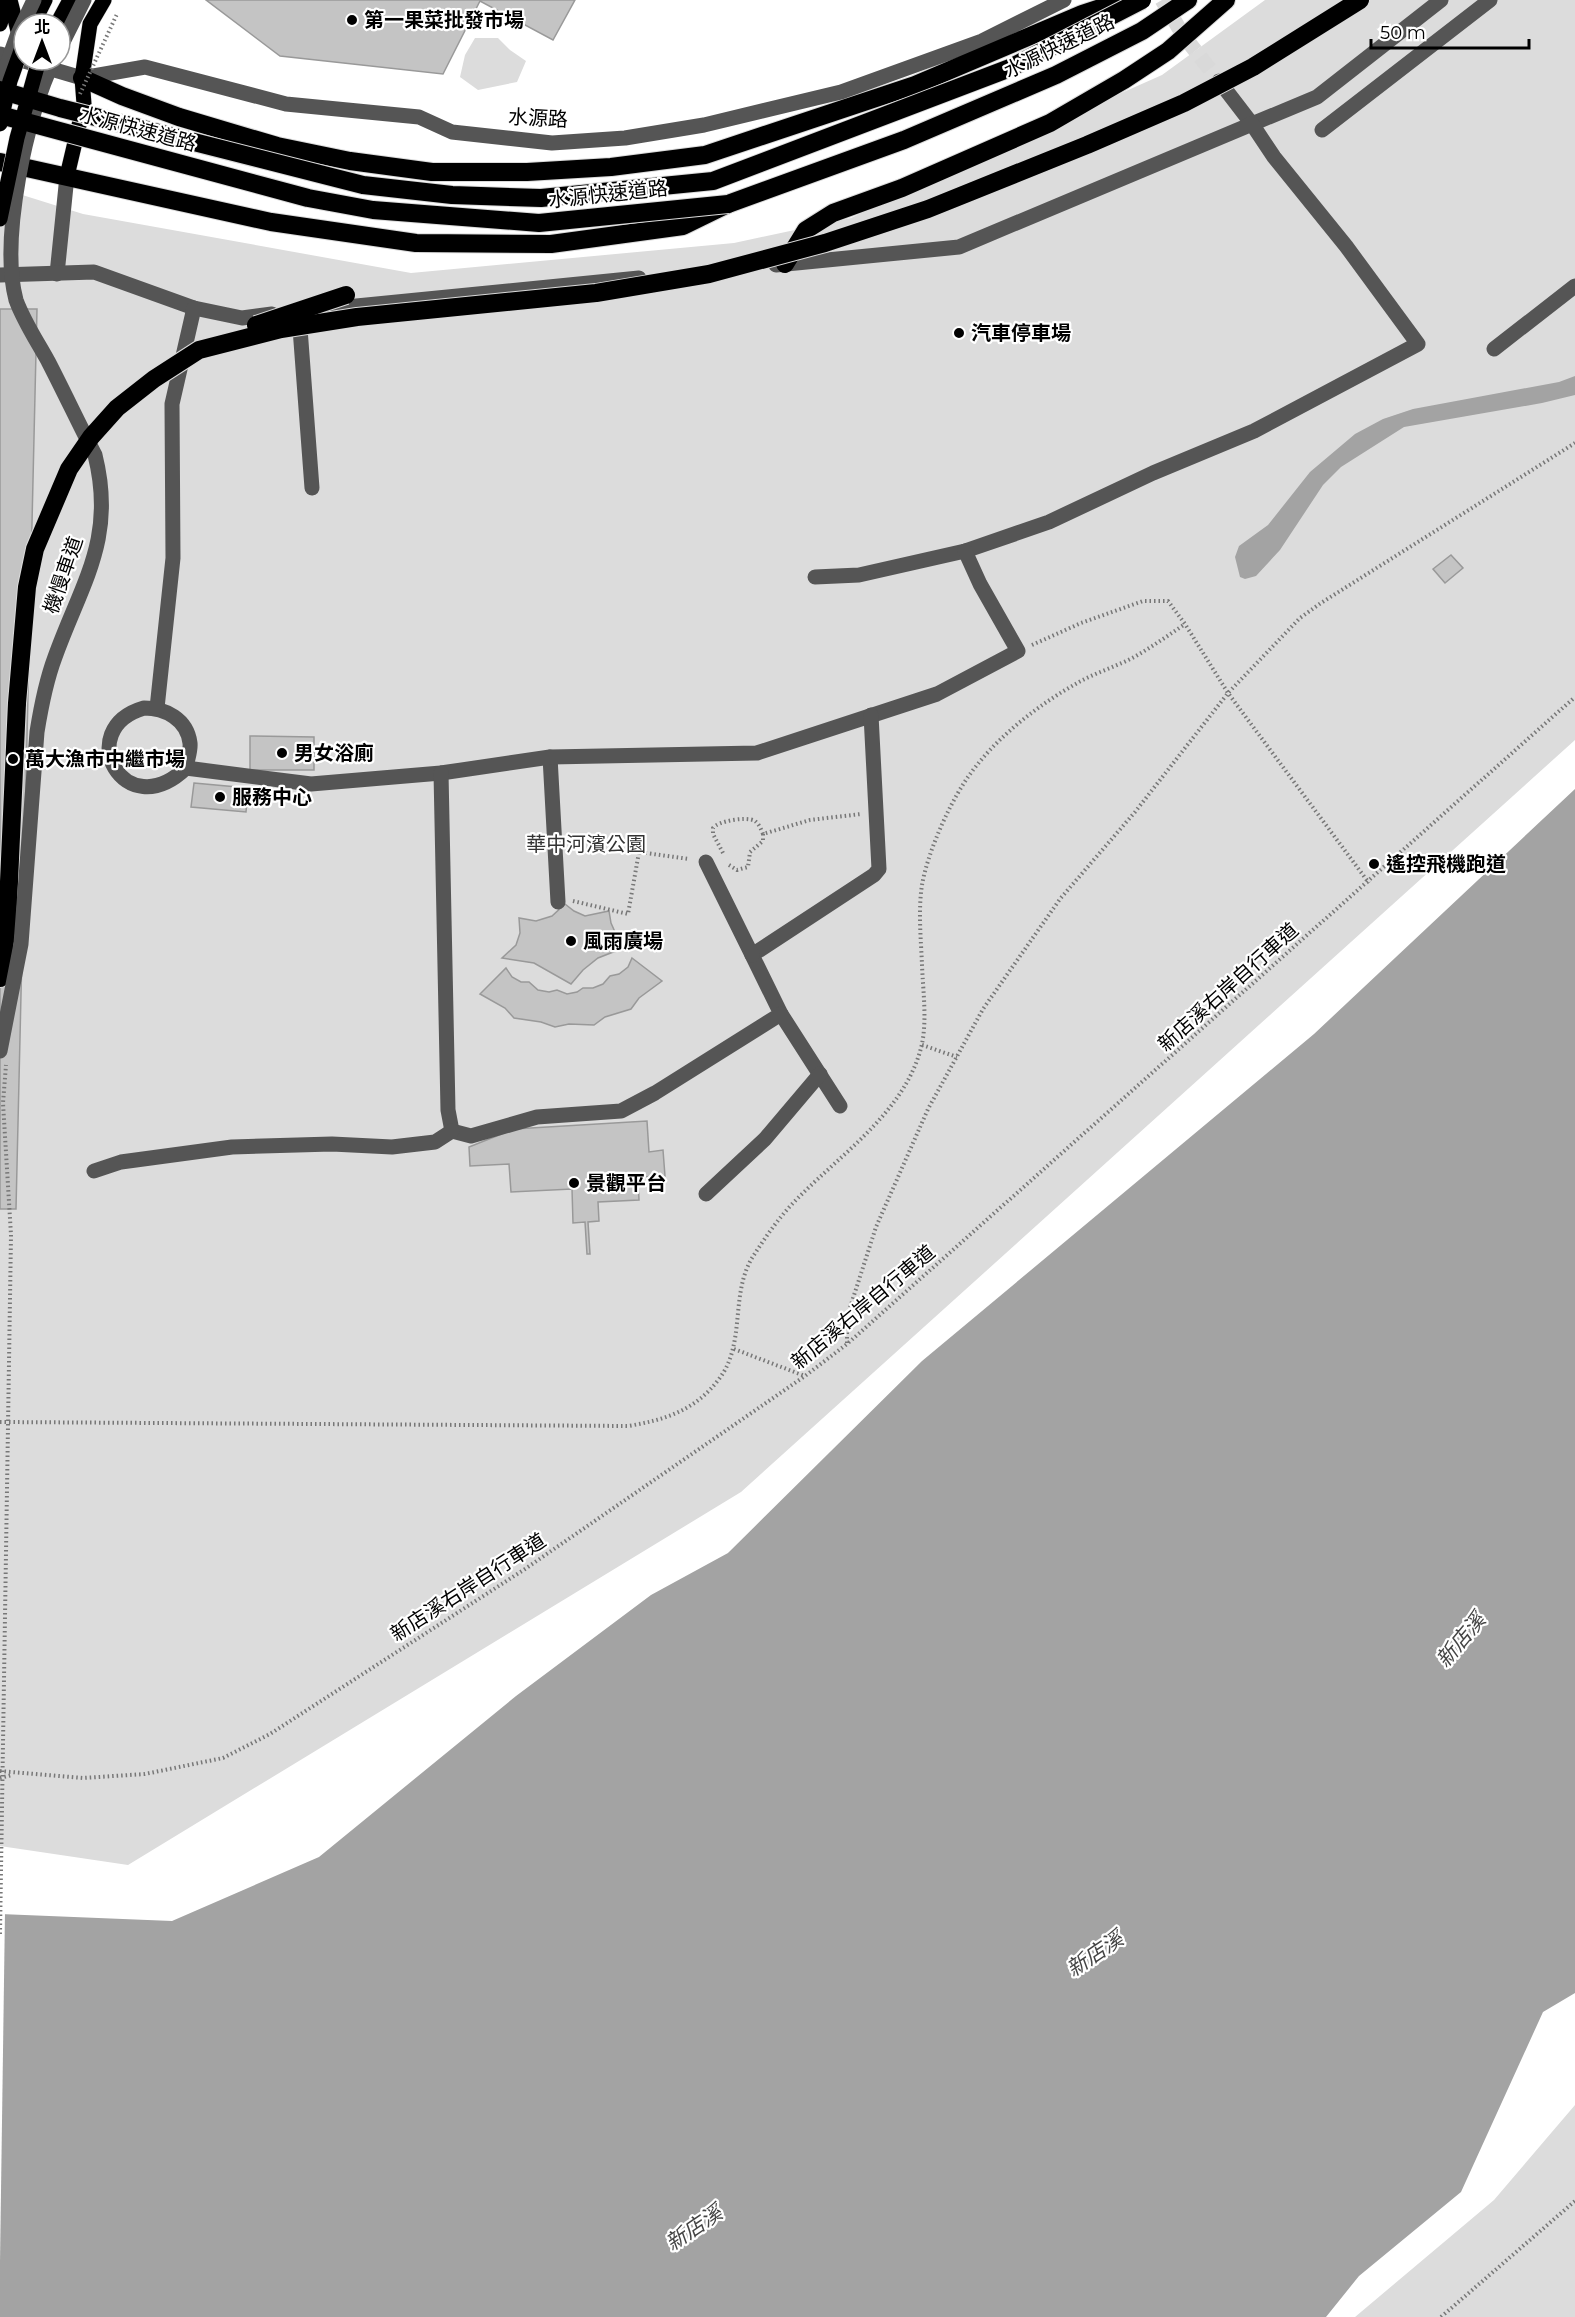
<svg xmlns="http://www.w3.org/2000/svg" width="1575" height="2317" viewBox="0 0 1575 2317" font-family="Montserrat,'Noto Sans TC',sans-serif">
<style>
.green{fill:#dcdcdc}
.water{fill:#a3a3a3}
.pier{fill:#fff}
.building{fill:#c4c4c4;stroke:#999;stroke-width:1.5}
.lines{fill:none;stroke-linecap:round;stroke-linejoin:round}
.minor-tunnel{stroke:#d9d9d9;stroke-width:15;stroke-dasharray:15 8;stroke-linecap:butt}
.major-casing{stroke:#dbdbdb;stroke-width:16}
.highway-casing{stroke:#dbdbdb;stroke-width:20}
.path{stroke:#777;stroke-width:4;stroke-dasharray:1.5 3;stroke-linecap:butt}
.minor{stroke:#555;stroke-width:15}
.major{stroke:#000;stroke-width:15}
.highway{stroke:#000;stroke-width:18}
.major-bridge-casing{stroke:#dbdbdb;stroke-width:16;stroke-linecap:butt}
.highway-bridge-casing{stroke:#dbdbdb;stroke-width:20;stroke-linecap:butt}
.path-bridge{stroke:#777;stroke-width:4;stroke-dasharray:1.5 3;stroke-linecap:butt}
.minor-bridge{stroke:#555;stroke-width:15}
.major-bridge{stroke:#000;stroke-width:15}
.highway-bridge{stroke:#000;stroke-width:18}
.poi-dot{fill:#000;stroke:#fff;stroke-width:2}
.labels{text-anchor:middle;stroke-width:4.5;stroke-linejoin:round;paint-order:stroke}
.poi-label{font-size:20px;font-weight:bold;fill:#000;stroke:#fff;text-anchor:start}
.street-label{font-size:20px;fill:#000;stroke:#fff}
.park-label{font-size:20px;fill:#333;stroke:#fff}
.water-label{font-size:21px;font-style:italic;fill:#444;stroke:#fff}
</style>
<rect width="100%" height="100%" fill="#fff"/>
<!-- green -->
<g class="green">
<polygon points="1265,0 1575,0 1575,740 741,1492 128,1865 0,1846 0,188 83,214 411,273 734,243 851,218 970,160 1162,75"/>
<polygon points="475,38 498,38 510,50 526,61 517,82 478,90 460,77 465,55"/>
<polygon points="1575,2105 1575,2317 1355,2317 1494,2200"/>
</g>
<!-- water -->
<g class="water">
<polygon points="1575,376 1575,395 1542,403 1404,427 1341,467 1323,485 1280,550 1256,576 1245,579 1240,577 1235,557 1239,546 1268,525 1310,472 1355,434 1383,419 1413,409 1559,382"/>
<polygon points="1575,789 1575,1993 1543,2012 1461,2192 1359,2276 1326,2317 0,2317 0,1914 172,1921 319,1857 516,1696 651,1595 728,1553 922,1361 1314,1034"/>
</g>
<!-- pier -->
<polygon class="pier" points="0,1911 5,1911 0,2262"/>
<!-- building -->
<g class="building">
<polygon points="206,0 575,0 553,40 480,1 443,74 280,56"/>
<polygon points="0,309 37,309 16,1209 0,1209"/>
<polygon points="1451,555 1463,568 1445,583 1433,569"/>
<polygon points="250,736 314,737 314,770 250,770"/>
<polygon points="194,783 248,788 246,812 191,807"/>
<polygon points="565,904 574,911 585,916 609,911 611,923 615,932 619,938 631,945 598,958 583,970 571,984 534,963 502,958 516,945 520,933 519,918 536,921 552,916"/>
<polygon points="632,958 662,981 639,998 631,1009 605,1017 594,1025 569,1024 555,1027 541,1022 514,1018 505,1008 480,994 506,968 512,977 521,982 529,982 538,990 549,992 557,990 567,994 577,992 583,988 593,988 603,984 610,976 619,974 628,967"/>
<polygon points="647,1121 649,1152 663,1150 665,1176 638,1177 639,1200 598,1202 599,1221 588,1222 590,1254 587,1254 585,1222 573,1223 572,1189 511,1192 509,1164 470,1166 469,1147 514,1129"/>
</g>
<g class="lines">
<!-- minor-tunnel -->
<polyline class="minor-tunnel" points="1162,0 1183,35 1219,81"/>
<defs>
<g id="major">
<polyline points="10,0 18,31 24,33"/>
<polyline points="0,24 8,0"/>
<polyline points="33,24 45,0"/>
<polyline points="57,24 70,0"/>
<polyline points="67,176 84,104 82,78 90,24 104,0"/>
</g>
<g id="highway">
<polyline points="82,78 122,96 179,117 277,146 350,161 432,172 527,172 611,167 705,155 915,85 1082,14 1125,0"/>
<polyline points="0,162 271,222 416,243 551,244 683,226 728,204 904,140 1056,75 1142,31 1188,0"/>
<polyline points="785,264 806,230 833,213 902,188 1050,123 1124,80 1168,51 1226,0"/>
<polyline points="0,978 7,926 17,703"/>
</g>
</defs>
<!-- major casing -->
<use href="#major" class="major-casing"/>
<!-- highway casing -->
<use href="#highway" class="highway-casing"/>
<!-- path -->
<g class="path">
<polyline points="1032,645 1081,623 1143,601 1168,601 1185,624 1228,693 1369,883"/>
<path d="M723,853L713,834V828C718,821 747,816 755,821C759,824 761,829 763,834L810,820L861,814"/>
<polyline points="729,865 737,870 748,867 750,852 763,841 763,834"/>
<polyline points="573,901 628,914 639,852 689,859"/>
<polyline points="922,1045 957,1057"/>
<polyline points="847,1343 847,1317 876,1227 928,1109 983,1009 1060,899 1135,812 1228,693 1300,618 1321,603 1575,443"/>
<polyline points="734,1349 805,1376"/>
<path d="M0,1422L628,1426C665,1420 696,1410 719,1379C746,1344 730,1295 752,1258C766,1236 782,1213 801,1195C845,1151 907,1109 922,1044C927,1019 923,991 922,965C921,940 918,910 922,885C927,855 947,809 964,783C991,741 1036,706 1079,682C1097,672 1118,666 1136,656C1153,646 1169,635 1185,624"/>
<polyline points="0,1771 83,1778 145,1774 223,1758 270,1734 525,1569 805,1376 847,1344 1575,697"/>
<polyline points="0,1778 12,1775"/>
<polyline points="1441,2317 1575,2201"/>
</g>
<!-- minor -->
<g class="minor">
<polyline points="0,54 82,78 145,67 286,104 419,117 452,132 552,143 625,138 704,125 841,92 982,41 1064,0"/>
<polyline points="1219,81 1252,124 1317,97 1441,0"/>
<polyline points="1322,130 1490,0"/>
<polyline points="776,265 959,247 1252,124 1274,157 1346,246 1418,344 1254,431 1153,473 1049,522 965,551 859,575 815,577"/>
<polyline points="57,274 67,176"/>
<polyline points="0,275 94,272 194,308 242,318 272,314"/>
<polyline points="316,310 639,278"/>
<polyline points="299,315 312,488"/>
<polyline points="1494,349 1575,286"/>
<path d="M144,708C165,708 187,719 190,743C191,751 187,760 186,768C124,827 72,729 144,708Z"/>
<polyline points="157,708 173,558 172,404 194,308"/>
<polyline points="550,757 558,902"/>
<polyline points="186,768 311,784 441,773 550,757 757,753 937,694 1018,651 980,584 965,551"/>
<polyline points="441,773 448,1110 452,1131 471,1136 537,1117 621,1111 655,1093 781,1014 752,955 874,875 879,869 871,715"/>
<polyline points="706,862 752,955"/>
<polyline points="781,1014 840,1106"/>
<polyline points="94,1171 121,1162 232,1147 332,1144 392,1147 435,1142 452,1131"/>
<polyline points="706,1194 765,1139 820,1074"/>
</g>
<!-- major -->
<use href="#major" class="major"/>
<!-- highway -->
<use href="#highway" class="highway"/>
<defs>
<g id="major-bridge">
<polyline points="0,124 10,81 24,42"/>
<polyline points="0,219 17,138 39,60"/>
</g>
<g id="highway-bridge">
<polyline points="0,90 60,108 363,185 452,195 541,198 713,181 1010,68 1142,0"/>
<polyline points="0,115 308,198 373,210 539,223 728,204"/>
<polyline points="256,325 346,295"/>
<polyline points="17,703 27,587 35,549 69,469 91,437 117,408 154,379 199,350 281,329 357,317 596,293 709,274 825,243 928,209 1087,145 1184,103 1253,67 1360,0"/>
</g>
</defs>
<!-- major-bridge casing -->
<use href="#major-bridge" class="major-bridge-casing"/>
<!-- highway-bridge casing -->
<use href="#highway-bridge" class="highway-bridge-casing"/>
<!-- path-bridge -->
<g class="path-bridge">
<polyline points="80,94 117,14"/>
<polyline points="0,1934 11,1235 3,1103 6,1065"/>
</g>
<!-- minor-bridge -->
<g class="minor-bridge">
<polyline points="60,48 84,0"/>
<polyline points="0,83 17,36 34,0"/>
<path d="M0,1051L21,944L37,732C41,707 46,681 55,657C82,582 116,539 95,455C79,424 64,392 48,361C37,341 24,322 16,300C0,240 26,116 54,60"/>
</g>
<!-- major-bridge -->
<use href="#major-bridge" class="major-bridge"/>
<!-- highway-bridge -->
<use href="#highway-bridge" class="highway-bridge"/>
</g>
<!-- markers -->
<g class="poi-dot">
<circle cx="352" cy="20" r="6"/>
<circle cx="959" cy="333" r="6"/>
<circle cx="282" cy="753" r="6"/>
<circle cx="13" cy="759" r="6"/>
<circle cx="220" cy="797" r="6"/>
<circle cx="1374" cy="864" r="6"/>
<circle cx="571" cy="941" r="6"/>
<circle cx="574" cy="1183" r="6"/>
</g>
<g class="labels">
<!-- poi labels -->
<g class="poi-label">
<text x="364" y="27">第一果菜批發市場</text>
<text x="971" y="340">汽車停車場</text>
<text x="294" y="760">男女浴廁</text>
<text x="25" y="766">萬大漁市中繼市場</text>
<text x="232" y="804">服務中心</text>
<text x="1386" y="871">遙控飛機跑道</text>
<text x="583" y="948">風雨廣場</text>
<text x="586" y="1190">景觀平台</text>
</g>
<!-- street labels -->
<g class="street-label">
<text transform="translate(1059 46) rotate(-26)" y="7">水源快速道路</text>
<text transform="translate(538 118) rotate(3)" y="7">水源路</text>
<text transform="translate(138 129) rotate(15)" y="7">水源快速道路</text>
<text transform="translate(608 194) rotate(-6)" y="7">水源快速道路</text>
<text transform="translate(63 575) rotate(-71)" y="7">機慢車道</text>
<text transform="translate(1228 987) rotate(-42)" y="7">新店溪右岸自行車道</text>
<text transform="translate(863 1307) rotate(-40)" y="7">新店溪右岸自行車道</text>
<text transform="translate(468 1587) rotate(-33)" y="7">新店溪右岸自行車道</text>
</g>
<!-- park labels -->
<g class="park-label">
<text x="586" y="851">華中河濱公園</text>
</g>
<!-- water labels -->
<g class="water-label">
<text transform="translate(1461 1640) rotate(-50)" y="7">新店溪</text>
<text transform="translate(1095 1954) rotate(-34)" y="7">新店溪</text>
<text transform="translate(694 2228) rotate(-34)" y="7">新店溪</text>
</g>
</g>
<!-- north arrow -->
<g transform="translate(42 42)"><circle r="28" fill="#ffffff" stroke="#999999" stroke-width="1.5"/>
<path d="M0-4.5L10 22L0 15L-10 22Z" fill="#000000"/>
<text y="-9" font-size="16" font-weight="bold" text-anchor="middle" fill="#000000">北</text>
</g>
<!-- scale -->
<path d="M1371 39v9h158v-9" fill="none" stroke="#000000" stroke-width="3"/>
<text x="1380" y="39" font-size="18" fill="#000000" stroke="#ffffff" stroke-width="4.5" paint-order="stroke">50 m</text>
</svg>
